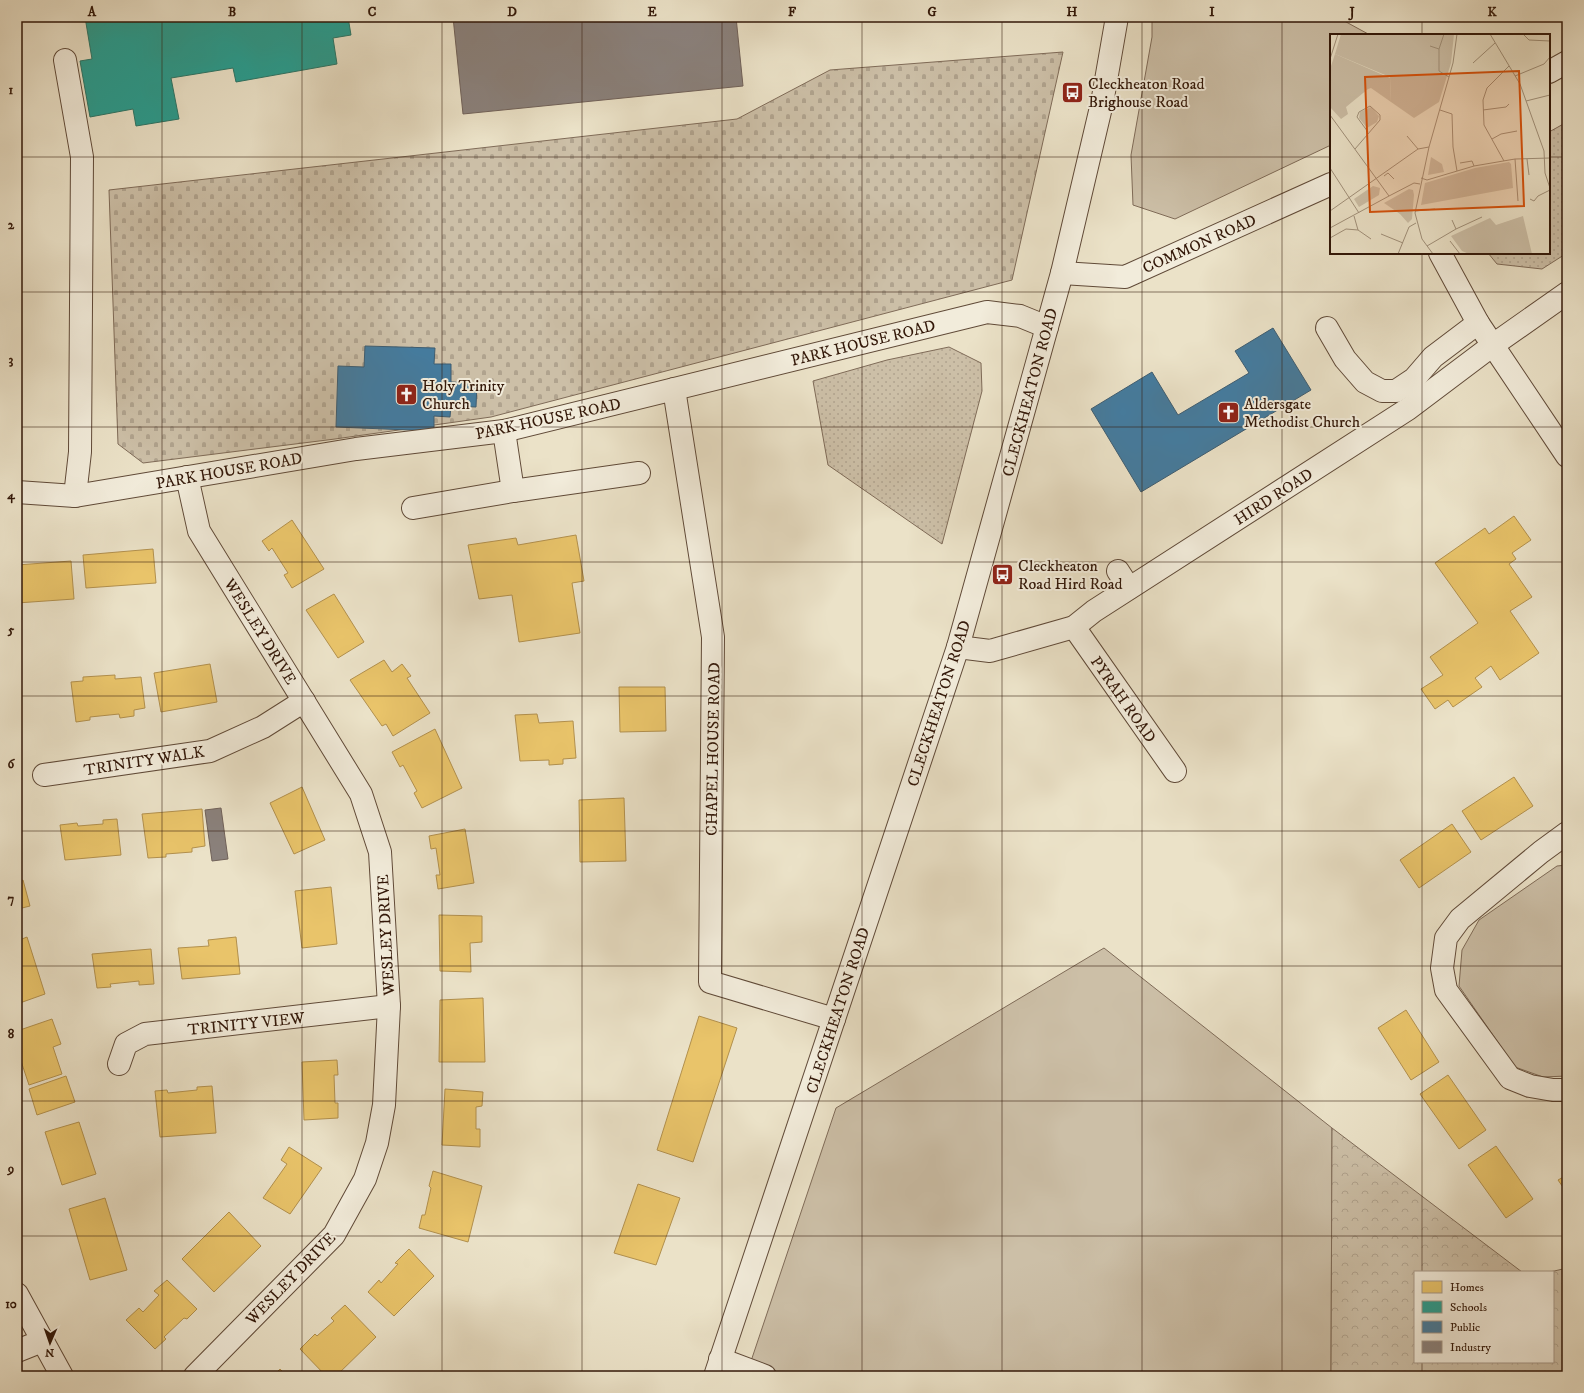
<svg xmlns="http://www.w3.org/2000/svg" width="1584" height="1393" viewBox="0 0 1584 1393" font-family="'IM FELL DW Pica',serif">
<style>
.green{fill:#ccbfa7;stroke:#7f6b58}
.forest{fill:url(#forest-crowns);stroke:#7f6b58}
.cemetery{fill:url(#cemetery-stones);stroke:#7f6b58}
.garden{fill:url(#garden-dots);stroke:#7f6b58}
.homes{fill:#e9c46a;stroke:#b2904d}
.schools{fill:#2a9d8f;stroke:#2c7566}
.public{fill:#457b9d;stroke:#3f5d70}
.industry{fill:#8a817c;stroke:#706159}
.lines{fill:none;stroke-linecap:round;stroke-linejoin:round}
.minor-casing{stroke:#604a38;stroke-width:24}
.minor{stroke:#f2ecdb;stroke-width:22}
.grid{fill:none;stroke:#321708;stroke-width:1;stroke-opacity:0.55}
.labels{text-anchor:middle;stroke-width:4;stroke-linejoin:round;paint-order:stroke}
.poi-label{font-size:16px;fill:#321708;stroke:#f2ecdb;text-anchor:start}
.street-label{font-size:16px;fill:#321708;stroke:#f2ecdb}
.inset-road{fill:none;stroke:#a1917b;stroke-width:1}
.view{fill:#d6520c;fill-opacity:0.15;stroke:#d6520c;stroke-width:2}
.inset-edge{fill:none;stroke:#321708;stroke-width:2}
.neatline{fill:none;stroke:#321708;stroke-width:1.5}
.grid-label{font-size:13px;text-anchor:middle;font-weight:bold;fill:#321708}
</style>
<defs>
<pattern id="forest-crowns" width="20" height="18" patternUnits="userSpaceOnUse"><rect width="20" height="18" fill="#ccbfa7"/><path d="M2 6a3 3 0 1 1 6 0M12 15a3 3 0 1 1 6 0" fill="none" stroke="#b0a38e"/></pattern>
<pattern id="cemetery-stones" width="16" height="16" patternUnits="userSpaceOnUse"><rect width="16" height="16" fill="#ccbfa7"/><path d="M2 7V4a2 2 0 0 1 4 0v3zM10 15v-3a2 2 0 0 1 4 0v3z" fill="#b0a38e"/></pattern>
<pattern id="garden-dots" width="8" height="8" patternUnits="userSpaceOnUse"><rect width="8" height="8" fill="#ccbfa7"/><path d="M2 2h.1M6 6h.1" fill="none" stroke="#b0a38e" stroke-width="1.8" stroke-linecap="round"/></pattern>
</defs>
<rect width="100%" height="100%" fill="#ebe2c8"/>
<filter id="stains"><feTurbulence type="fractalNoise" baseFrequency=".005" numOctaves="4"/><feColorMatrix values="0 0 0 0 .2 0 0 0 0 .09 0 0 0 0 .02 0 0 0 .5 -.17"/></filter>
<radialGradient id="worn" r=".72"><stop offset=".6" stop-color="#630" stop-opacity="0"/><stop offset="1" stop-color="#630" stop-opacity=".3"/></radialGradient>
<!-- green -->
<g class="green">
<polygon points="1152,17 1337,17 1370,35 1331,35 1331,145 1175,219 1133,205 1131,155 1152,37"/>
<polygon points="1567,865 1567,1076 1543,1077 1515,1067 1459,986 1462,950 1479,920 1557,866"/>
<polygon points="1104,948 1332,1128 1331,1375 1333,1376 746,1376 836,1108"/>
</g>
<!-- forest -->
<polygon class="forest" points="1332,1128 1522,1272 1415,1272 1415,1362 1553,1362 1553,1272 1550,1272 1567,1268 1567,1376 1333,1376 1331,1375"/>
<!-- cemetery -->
<polygon class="cemetery" points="1063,52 1012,280 491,417 335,439 143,463 118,444 109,190 737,119 830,70"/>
<!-- garden -->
<g class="garden">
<polygon points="1567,122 1567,253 1542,269 1497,264 1488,253 1549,253 1549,132"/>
<polygon points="949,347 981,363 982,391 942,544 828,465 813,381 887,360"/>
</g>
<!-- homes -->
<g class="homes">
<polygon points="1514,516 1531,540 1512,553 1516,559 1509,564 1532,597 1510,611 1539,653 1500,680 1491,666 1475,678 1482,687 1453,707 1448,700 1435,709 1421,689 1443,675 1430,657 1478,623 1435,563 1485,528 1489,534"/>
<polygon points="292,520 324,569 292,588 284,575 288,573 272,548 269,551 262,541"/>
<polygon points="576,535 584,581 572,583 580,633 519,642 512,595 479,599 468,545 516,538 518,545"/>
<polygon points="153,549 156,583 86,588 83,555"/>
<polygon points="71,561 74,599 17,603 17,565"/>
<polygon points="334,594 364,642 338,658 306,610"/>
<polygon points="384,660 392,672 402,664 411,676 407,678 430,713 393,736 386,724 382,726 350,680"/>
<polygon points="210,664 217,702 161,712 154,673"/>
<polygon points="115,675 115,679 141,677 145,708 134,710 134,716 120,718 119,714 90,717 90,720 76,722 71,682 83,681 83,677"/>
<polygon points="619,687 665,687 666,731 620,732"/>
<polygon points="537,714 539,723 573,721 576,758 563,759 563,764 549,765 549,760 520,761 515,715"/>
<polygon points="435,729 462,788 422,808 414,793 417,791 403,765 400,767 392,752"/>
<polygon points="1514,777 1533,806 1481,840 1462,811"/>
<polygon points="302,787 325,840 294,854 270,803"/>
<polygon points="624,798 626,861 580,862 579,800"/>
<polygon points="202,809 205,846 192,848 192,852 166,854 166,857 148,858 142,814"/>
<polygon points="117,819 121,855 65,860 60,825 77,823 78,826 103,824 103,820"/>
<polygon points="1452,824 1471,852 1419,888 1400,860"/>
<polygon points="465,829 474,883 438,889 436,875 440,875 436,848 431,849 429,836"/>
<polygon points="23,880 30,906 18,909 19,913 17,913 17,882"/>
<polygon points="331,887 337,944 302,948 295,891"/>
<polygon points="439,915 482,916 482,942 470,943 471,972 440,971"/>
<polygon points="27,937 45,994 17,1004 17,941"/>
<polygon points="236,937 240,974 182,979 178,948 209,946 208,940"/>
<polygon points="151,949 154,984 139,985 139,981 110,984 111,987 97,988 92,954"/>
<polygon points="483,998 485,1062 439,1062 440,1000"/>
<polygon points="1406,1010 1439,1062 1411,1080 1378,1028"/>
<polygon points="699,1016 737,1028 693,1162 657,1150"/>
<polygon points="52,1019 61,1044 53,1047 62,1074 29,1085 17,1049 17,1031"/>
<polygon points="337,1060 338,1075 334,1075 335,1103 338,1103 338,1118 304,1120 302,1062"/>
<polygon points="1448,1075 1486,1130 1459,1149 1420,1094"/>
<polygon points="66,1076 75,1102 37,1115 29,1089"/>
<polygon points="212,1086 216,1133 160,1137 155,1091 167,1090 168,1093 197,1090 197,1087"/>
<polygon points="445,1089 483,1092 482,1106 476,1107 476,1129 480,1129 480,1147 442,1145"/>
<polygon points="79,1122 96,1174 62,1185 45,1132"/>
<polygon points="1496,1146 1533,1199 1506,1218 1468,1165"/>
<polygon points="289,1147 322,1168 290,1214 263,1198 287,1164 281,1160"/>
<polygon points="433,1171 482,1186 468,1242 419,1228 422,1215 425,1215 431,1188 429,1186"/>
<polygon points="1567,1175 1567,1193 1558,1180"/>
<polygon points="638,1184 680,1198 656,1265 614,1253"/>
<polygon points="105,1198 127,1270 90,1280 69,1209"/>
<polygon points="229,1212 261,1246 214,1292 182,1259"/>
<polygon points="409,1249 434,1276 394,1316 368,1292 379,1280 381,1283 398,1264 395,1263"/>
<polygon points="167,1280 197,1309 187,1319 184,1318 164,1337 166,1339 155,1349 126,1320 139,1308 143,1312 159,1295 154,1291"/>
<polygon points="345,1305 376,1337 336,1376 326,1376 300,1349 315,1334 317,1336 334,1321 331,1318"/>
<polygon points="280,1369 287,1376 273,1376"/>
</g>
<!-- schools -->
<polygon class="schools" points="85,17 348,17 351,35 333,38 337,64 236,82 233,68 171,78 179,119 136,126 133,109 90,117 80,61 92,59"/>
<!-- public -->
<g class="public">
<polygon points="1273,328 1311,390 1141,492 1091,409 1152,372 1178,415 1249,373 1235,351"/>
<polygon points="365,346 435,348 434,364 451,364 451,382 477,383 476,407 451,406 450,417 434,416 434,431 336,427 338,366 364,367"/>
</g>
<!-- industry -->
<g class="industry">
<polygon points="453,17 736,17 743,86 463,114"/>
<polygon points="221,808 228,859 212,861 205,810"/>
</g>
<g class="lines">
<defs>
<g id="minor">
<polyline points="65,60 82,157 80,452 75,496"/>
<polyline points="1549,72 1567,62"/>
<polyline points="1440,253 1478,323 1567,456"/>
<polyline points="1062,273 1125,277 1331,184"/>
<polyline points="1327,328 1345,359 1365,382 1382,391 1396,391 1414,379 1433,357 1478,323"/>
<polyline points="674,389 713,637 710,982 834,1019"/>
<polyline points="504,431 513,491 639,473"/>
<polyline points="187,477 199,531 361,794 380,852 389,1006 384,1105 377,1143 365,1179 334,1235 195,1376"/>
<polyline points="17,492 75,496 356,449 504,431 987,312 1020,316 1047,327"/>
<polyline points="413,508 513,491"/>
<polyline points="1118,571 1129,588"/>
<polyline points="1074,627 1175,771"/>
<polyline points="958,647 990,651 1074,627 1094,611 1408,409 1493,345 1567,293"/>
<polyline points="44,775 210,751 263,727 304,701"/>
<polyline points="1567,833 1541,852 1460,919 1446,938 1442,968 1446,990 1510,1078 1530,1086 1553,1090 1567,1090"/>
<polyline points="119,1064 126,1044 145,1034 389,1006"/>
<polyline points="17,1294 62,1376"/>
<polyline points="17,1351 42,1341"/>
<polyline points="720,1359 765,1376"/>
<polyline points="715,1376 958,647 1062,273 1102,103 1117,17"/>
</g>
</defs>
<!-- minor casing -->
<use href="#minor" class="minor-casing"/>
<!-- minor -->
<use href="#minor" class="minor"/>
</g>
<!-- grid -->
<path class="grid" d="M162,17V1376M302,17V1376M442,17V1376M582,17V1376M722,17V1376M862,17V1376M1002,17V1376M1142,17V1376M1282,17V1376M1422,17V35M17,157H1331M1549,157H1567M1422,253V1272M17,292H1567M17,427H1567M17,562H1567M17,696H1567M17,831H1567M17,966H1567M17,1101H1567M17,1236H1567M1422,1362V1376"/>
<!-- icons -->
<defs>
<symbol id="bus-square" viewBox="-11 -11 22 22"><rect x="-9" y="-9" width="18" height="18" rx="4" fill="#8f2418" stroke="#f2ecdb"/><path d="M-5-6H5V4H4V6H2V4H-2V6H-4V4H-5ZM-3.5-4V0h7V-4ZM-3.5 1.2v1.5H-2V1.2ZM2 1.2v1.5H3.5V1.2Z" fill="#fff"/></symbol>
<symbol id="church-square" viewBox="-11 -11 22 22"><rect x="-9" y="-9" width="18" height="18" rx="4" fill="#8f2418" stroke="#f2ecdb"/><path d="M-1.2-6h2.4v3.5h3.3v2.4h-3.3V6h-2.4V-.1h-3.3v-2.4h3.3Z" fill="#fff"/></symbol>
</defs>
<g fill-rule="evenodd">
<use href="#bus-square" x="1060" y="80" width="25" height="25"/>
<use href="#church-square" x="394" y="382" width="25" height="25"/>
<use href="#church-square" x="1216" y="400" width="25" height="25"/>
<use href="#bus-square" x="990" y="562" width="25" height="25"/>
</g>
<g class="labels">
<!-- poi labels -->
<g class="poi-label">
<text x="1088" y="89">Cleckheaton Road<tspan x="1088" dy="18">Brighouse Road</tspan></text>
<text x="422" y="391">Holy Trinity<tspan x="422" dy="18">Church</tspan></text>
<text x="1244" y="409">Aldersgate<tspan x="1244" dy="18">Methodist Church</tspan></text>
<text x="1018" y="571">Cleckheaton<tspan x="1018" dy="18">Road Hird Road</tspan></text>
</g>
<!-- street labels -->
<g class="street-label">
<text transform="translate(1199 243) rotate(-24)" y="6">COMMON ROAD</text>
<text transform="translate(863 342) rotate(-14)" y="6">PARK HOUSE ROAD</text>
<text transform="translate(1029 392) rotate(-75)" y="6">CLECKHEATON ROAD</text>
<text transform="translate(548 418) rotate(-12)" y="6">PARK HOUSE ROAD</text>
<text transform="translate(229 470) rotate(-10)" y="6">PARK HOUSE ROAD</text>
<text transform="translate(1273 496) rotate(-33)" y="6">HIRD ROAD</text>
<text transform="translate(261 631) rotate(58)" y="6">WESLEY DRIVE</text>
<text transform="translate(1124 699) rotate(55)" y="6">PYRAH ROAD</text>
<text transform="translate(938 703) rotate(-72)" y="6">CLECKHEATON ROAD</text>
<text transform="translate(712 749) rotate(-89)" y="6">CHAPEL HOUSE ROAD</text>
<text transform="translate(144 760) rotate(-9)" y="6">TRINITY WALK</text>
<text transform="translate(385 935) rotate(-93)" y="6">WESLEY DRIVE</text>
<text transform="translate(837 1010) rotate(-72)" y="6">CLECKHEATON ROAD</text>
<text transform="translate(246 1023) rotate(-6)" y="6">TRINITY VIEW</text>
<text transform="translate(290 1278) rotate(-46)" y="6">WESLEY DRIVE</text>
</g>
</g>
<!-- overview -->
<g transform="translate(1330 34)">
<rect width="220" height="220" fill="#ebe2c8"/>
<path d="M11,0H124L121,29L109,68L84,84L61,68L60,43L5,20ZM41,73L49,82L47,88L37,94L29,84L30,78ZM79,155L83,156L84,161L82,185L78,189L70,180L54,169ZM193,182L202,220H139L132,217L121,202L160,184L166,191Z" fill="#ccbfa7"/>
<path d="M5,20L60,44L61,68L41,54L38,55L16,73L18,80L11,85L0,73V35Z" fill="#ccbfa7"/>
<path d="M179,128L181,130L183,154L91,171L95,149L145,134Z" fill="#ccbfa7"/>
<path d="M101,123L112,130L114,138L98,141ZM43,152L50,154L49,161L29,173L24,165Z" fill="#ccbfa7"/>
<path class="inset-road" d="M160,0L190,50L214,117L215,139L220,154M193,0L199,6L220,7M100,12L109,15V37L119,43M109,15L114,0M0,25L8,0M143,29L165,9M185,42L214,30L220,23M196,67L220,61M110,76L122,80L123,113L127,137M153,76L176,73L179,70M0,81L59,162M77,102L88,115M162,105L171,100L187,97M25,115L50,86V81L40,72L29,78L27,83L38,98M185,125L188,167M197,125L199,141M174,127L154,91L153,66L157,54L179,32M130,129L142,127L144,132M0,134L29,179M54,142L58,139L64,145M91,144L97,146L144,132L185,125L220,124M200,165L204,167L208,162L220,156M0,177L88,115L99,113M85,177L105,175M24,182L28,196L41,205M0,194L59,162L84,149L90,150M126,195L152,183M51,200L73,209M0,204L16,195L28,196M120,207L130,220M97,212L126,195L122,186M68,220L79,193L86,189M103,220L92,205L85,179L99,113L123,29L127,0"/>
<path class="view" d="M189,37L194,172L40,178L35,43Z"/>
<rect width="220" height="220" class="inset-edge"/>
</g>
<!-- margin -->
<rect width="1584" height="1393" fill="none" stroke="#ebe2c8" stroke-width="44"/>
<!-- legend -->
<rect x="1414" y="1271" width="140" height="92" fill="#f2ecdb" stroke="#a59787"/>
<rect x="1422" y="1281" width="20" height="12" fill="#e9c46a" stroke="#a59787"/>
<text x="1450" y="1291" font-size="12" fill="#321708">Homes</text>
<rect x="1422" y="1301" width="20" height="12" fill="#2a9d8f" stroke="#a59787"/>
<text x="1450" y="1311" font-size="12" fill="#321708">Schools</text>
<rect x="1422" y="1321" width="20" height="12" fill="#457b9d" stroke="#a59787"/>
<text x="1450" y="1331" font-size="12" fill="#321708">Public</text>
<rect x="1422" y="1341" width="20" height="12" fill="#8a817c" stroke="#a59787"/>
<text x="1450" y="1351" font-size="12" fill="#321708">Industry</text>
<!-- north arrow -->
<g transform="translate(50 1343) rotate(182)" stroke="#f2ecdb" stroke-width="3" paint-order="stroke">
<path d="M0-3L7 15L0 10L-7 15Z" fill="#321708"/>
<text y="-6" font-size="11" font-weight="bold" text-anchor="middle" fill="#321708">N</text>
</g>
<rect x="22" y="22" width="1540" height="1349" class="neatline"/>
<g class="grid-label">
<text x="92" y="16">A</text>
<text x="232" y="16">B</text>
<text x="372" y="16">C</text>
<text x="512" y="16">D</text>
<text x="652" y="16">E</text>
<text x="792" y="16">F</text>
<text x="932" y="16">G</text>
<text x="1072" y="16">H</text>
<text x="1212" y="16">I</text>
<text x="1352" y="16">J</text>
<text x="1492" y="16">K</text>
<text x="11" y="94">1</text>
<text x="11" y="229">2</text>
<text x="11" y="364">3</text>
<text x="11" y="499">4</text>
<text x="11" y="634">5</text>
<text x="11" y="768">6</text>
<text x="11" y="903">7</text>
<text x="11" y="1038">8</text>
<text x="11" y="1173">9</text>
<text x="11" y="1308">10</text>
</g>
<rect width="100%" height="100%" filter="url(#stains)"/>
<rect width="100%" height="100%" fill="url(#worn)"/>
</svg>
